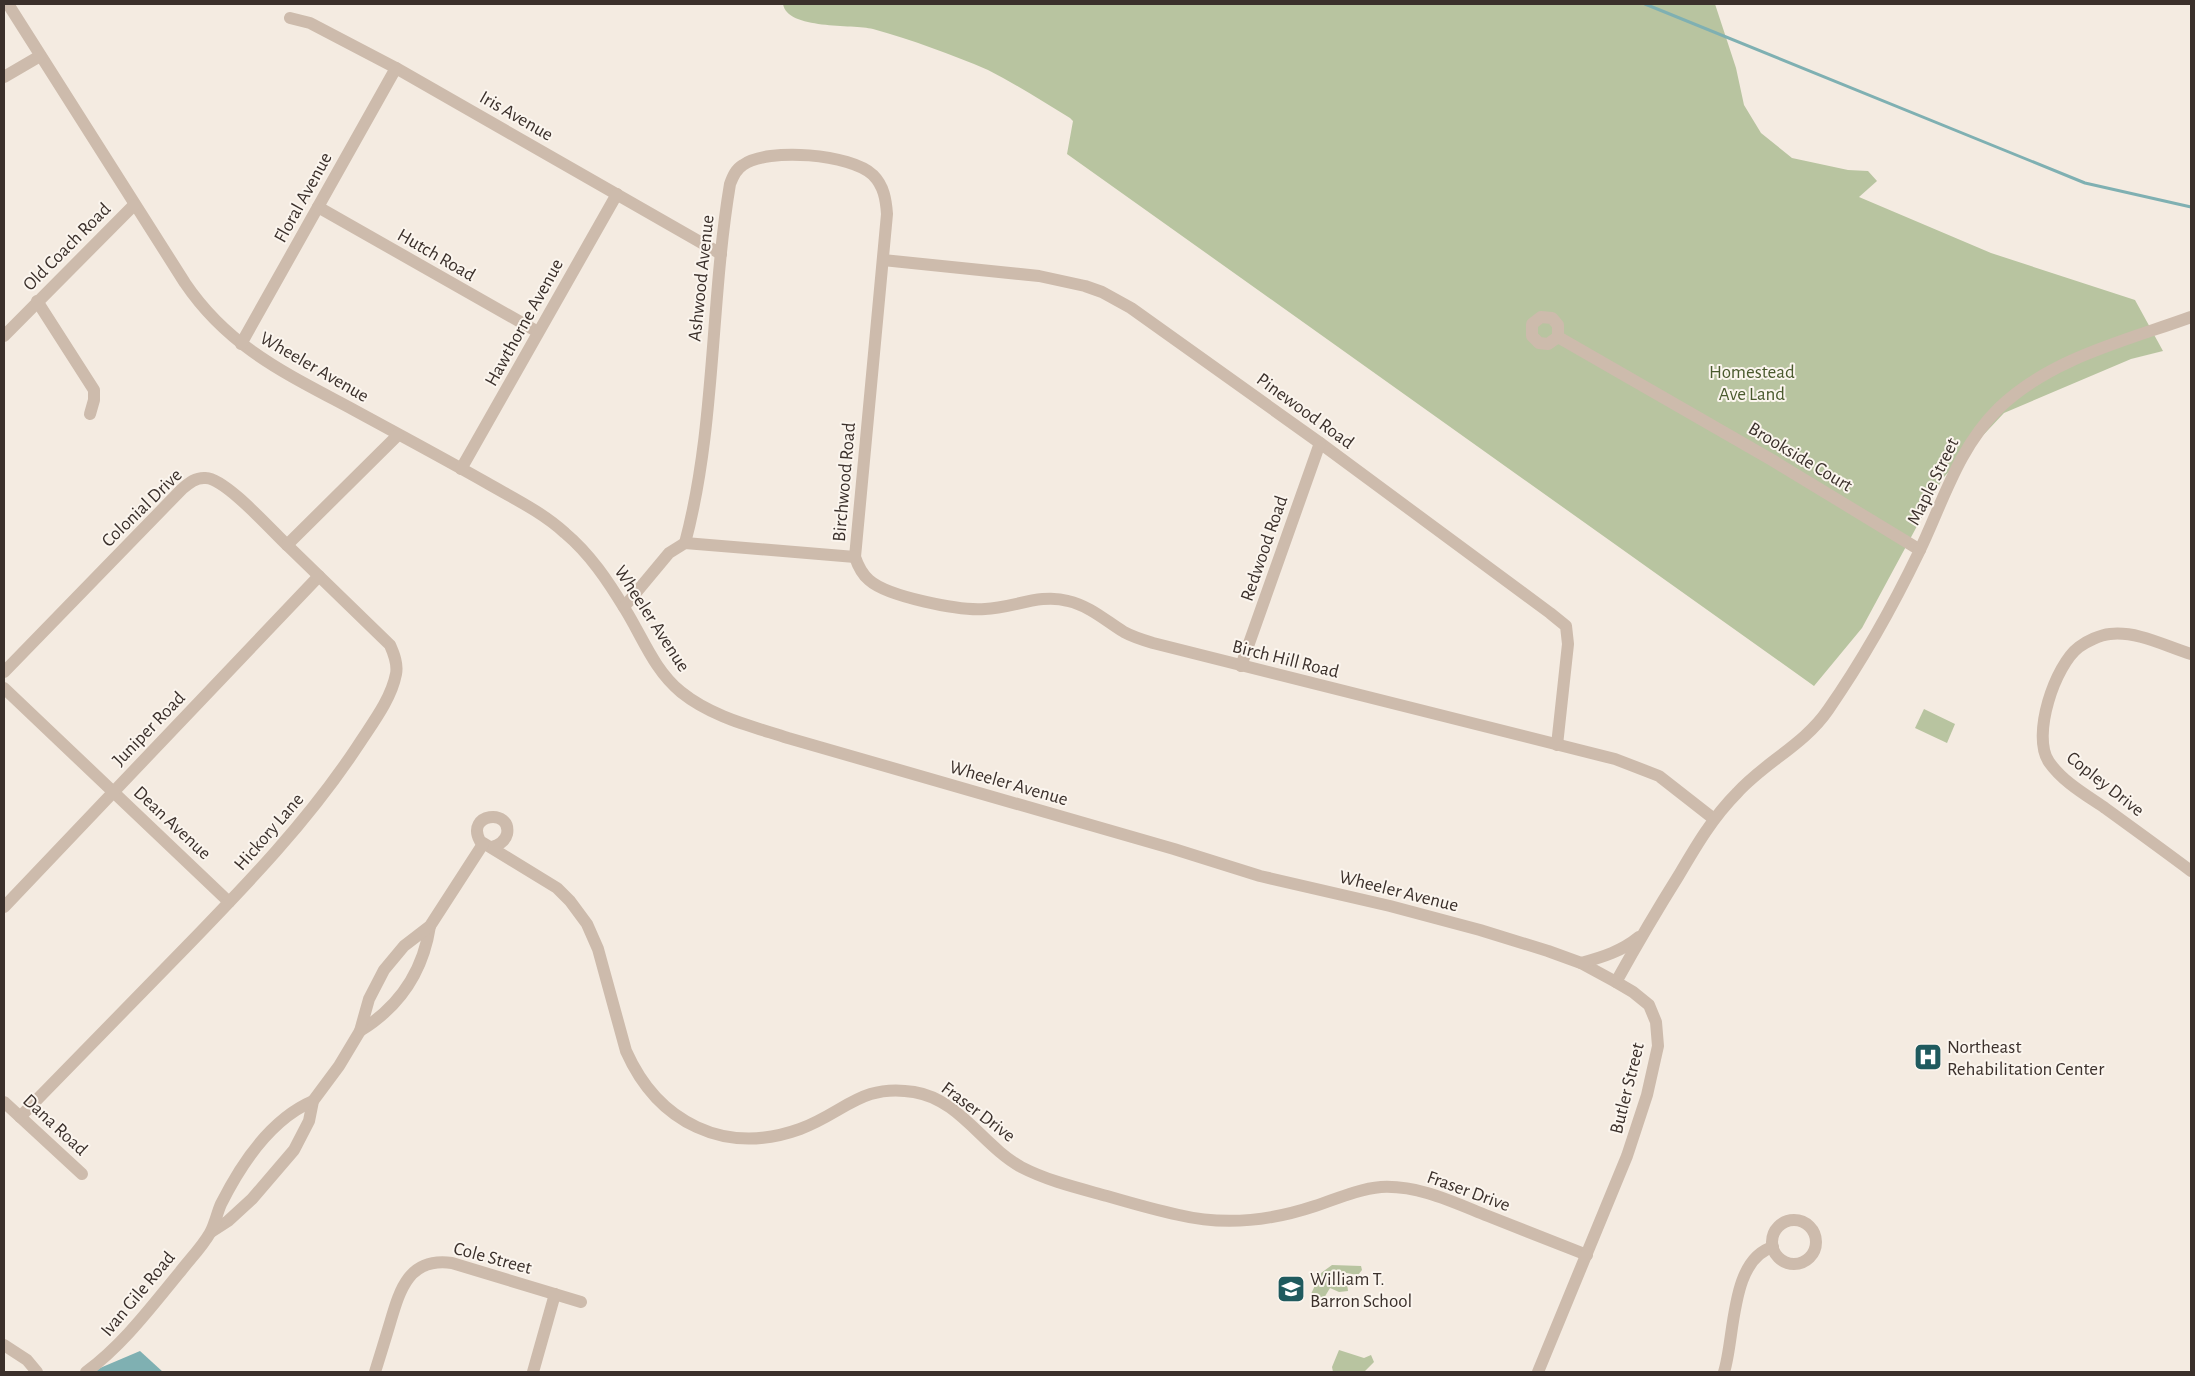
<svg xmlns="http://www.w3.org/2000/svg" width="2195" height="1376" viewBox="0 0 2195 1376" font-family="'Alegreya Sans',sans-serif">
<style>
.green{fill:#b8c4a0}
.water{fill:#7fb0b2}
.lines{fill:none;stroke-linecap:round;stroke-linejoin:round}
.stream{stroke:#7fb0b2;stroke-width:3}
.minor{stroke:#cdbbac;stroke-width:12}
.labels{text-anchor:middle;stroke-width:4;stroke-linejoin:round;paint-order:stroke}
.street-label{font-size:19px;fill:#3b302b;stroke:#fbf5ee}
.park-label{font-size:19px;fill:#4a5a2e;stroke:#fbf5ee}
.poi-label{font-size:19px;fill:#3b302b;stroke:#fbf5ee;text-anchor:start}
</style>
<rect width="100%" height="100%" fill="#f4ebe1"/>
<!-- green -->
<g class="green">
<path d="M783,4H1715L1736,68L1744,105L1761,133L1792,158L1848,170L1868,171L1877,181L1859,197L1991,253L2135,300L2163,351L2131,359L2004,413L1943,478L1862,628L1814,686L1067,154L1073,121L1070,118C1043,102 1016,84 988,70C951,54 912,40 873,29C853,24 787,30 783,4Z"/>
<polygon points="1924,709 1955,724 1947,743 1915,728"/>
<polygon points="1332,1265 1361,1266 1362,1270 1358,1275 1341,1272 1334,1276 1334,1278 1347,1283 1348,1291 1339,1292 1330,1288 1324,1298 1311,1294 1321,1273"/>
<polygon points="1339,1350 1364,1358 1371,1355 1374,1362 1364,1372 1333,1372 1332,1367"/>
</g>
<!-- water -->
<polygon class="water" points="140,1351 163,1372 95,1372 100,1368"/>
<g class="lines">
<!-- stream -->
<polyline class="stream" points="1645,4 2085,183 2191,207"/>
<!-- minor -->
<g class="minor">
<path d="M8,4L185,283C229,348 287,374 354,410C398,434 443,458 487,483C513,498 542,512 565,533C590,554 608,581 625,609C643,638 654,670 681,692C712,717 751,726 788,738L1174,849L1260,876L1390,906L1480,930L1548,951L1581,963L1616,982"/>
<polyline points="290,18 310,23 396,68 721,254"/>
<polyline points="4,77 40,56"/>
<polyline points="318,207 538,332"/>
<polyline points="883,260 1039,276 1085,286 1102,292 1131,308 1320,443 1550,613 1566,626 1568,644 1557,745"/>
<polyline points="37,301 94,390 94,400 90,414"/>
<polyline points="4,336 134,205"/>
<polyline points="1558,337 1548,344 1539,343 1532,336 1532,324 1541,317 1552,318 1558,325 1558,337 1772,460 1920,550"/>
<polyline points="241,344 396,68"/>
<polyline points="461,469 617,194"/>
<path d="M685,543C716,427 710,303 730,184C733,176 736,169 743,165C768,147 851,154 873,175C884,186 886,200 887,214L855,557C858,566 862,574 869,580C888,597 960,611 985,609C1013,608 1041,593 1068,601C1090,606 1106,621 1124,632C1133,637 1143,640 1153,643L1615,759L1659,776L1714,819"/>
<polyline points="624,607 669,553 685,543 855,557"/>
<path d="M2191,654C2165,646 2138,631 2110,634C2100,635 2087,641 2079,647C2055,665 2031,736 2049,762C2063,782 2086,795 2105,808C2134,829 2163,850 2191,871"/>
<polyline points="1241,666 1320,443"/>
<path d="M4,672L182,489C189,483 196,477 206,478C226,479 271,530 287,545L398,435"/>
<polyline points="4,688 229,902"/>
<path d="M492,847C499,845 505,842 507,834C512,808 465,813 480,841L557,888L570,901L587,924L598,949L626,1051C658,1123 725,1156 800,1129C844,1113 861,1083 914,1092C959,1099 983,1146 1021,1167C1048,1181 1078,1188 1107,1196C1131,1203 1155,1210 1179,1215C1225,1226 1270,1221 1315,1206C1336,1199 1358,1189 1381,1187C1419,1185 1453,1202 1488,1216C1521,1229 1554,1242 1587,1255"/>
<polyline points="4,907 319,576"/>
<path d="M1581,963C1603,957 1622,951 1639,937"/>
<path d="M360,1031C399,1007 423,971 430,926"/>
<polyline points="4,1102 82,1174"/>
<path d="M20,1117C75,1060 131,1003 187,946C248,883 308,821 357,747C371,725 391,700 396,674C398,664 394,654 390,645L287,545"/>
<circle cx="1794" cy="1242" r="22"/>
<polyline points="211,1232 228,1221 252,1199 294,1150 309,1121 313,1101 339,1066 360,1031 369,999 384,970 404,946 430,926 483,844"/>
<polyline points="4,1345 27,1360 37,1372"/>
<path d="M86,1372C123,1345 151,1307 180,1272C190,1259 202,1247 210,1233C215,1224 217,1213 221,1204C241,1164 271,1119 313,1101"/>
<path d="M375,1372C380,1356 385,1340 390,1323C400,1289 409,1257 452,1263L581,1302"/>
<polyline points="533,1372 555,1294"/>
<path d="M1538,1372L1627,1156L1647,1095L1658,1046L1656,1022L1649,1005L1633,992L1616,982C1636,946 1657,910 1679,875C1696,846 1713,817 1737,793C1765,762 1804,745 1828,710C1862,661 1893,606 1919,552C1943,502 1958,448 1999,408C2051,358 2125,341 2191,317"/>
<path d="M1724,1372C1735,1338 1730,1259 1773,1247"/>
</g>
</g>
<!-- icons -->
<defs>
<symbol id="hospital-square" viewBox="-11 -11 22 22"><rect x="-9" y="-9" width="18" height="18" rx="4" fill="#1f5a5e" stroke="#fbf5ee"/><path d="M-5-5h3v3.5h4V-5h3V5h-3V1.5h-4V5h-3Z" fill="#fff"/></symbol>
<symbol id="school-square" viewBox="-11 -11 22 22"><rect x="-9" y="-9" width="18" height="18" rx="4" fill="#1f5a5e" stroke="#fbf5ee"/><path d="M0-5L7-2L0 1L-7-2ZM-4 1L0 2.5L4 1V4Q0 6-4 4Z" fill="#fff"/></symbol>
</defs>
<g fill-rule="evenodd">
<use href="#hospital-square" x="1912" y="1041" width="32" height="32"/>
<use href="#school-square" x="1275" y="1273" width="32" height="32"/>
</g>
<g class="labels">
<!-- street labels -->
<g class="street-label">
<text transform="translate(517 115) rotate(30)" y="7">Iris Avenue</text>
<text transform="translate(302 197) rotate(-61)" y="7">Floral Avenue</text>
<text transform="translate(66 246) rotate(-45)" y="7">Old Coach Road</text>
<text transform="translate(437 254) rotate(30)" y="7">Hutch Road</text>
<text transform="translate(700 278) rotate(-84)" y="7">Ashwood Avenue</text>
<text transform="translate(523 322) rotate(-61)" y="7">Hawthorne Avenue</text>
<text transform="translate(315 366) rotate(30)" y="7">Wheeler Avenue</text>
<text transform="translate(1306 410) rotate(36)" y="7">Pinewood Road</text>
<text transform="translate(1801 456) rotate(31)" y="7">Brookside Court</text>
<text transform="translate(1932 481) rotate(-64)" y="7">Maple Street</text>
<text transform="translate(843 482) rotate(-85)" y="7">Birchwood Road</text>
<text transform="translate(141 507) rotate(-44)" y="7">Colonial Drive</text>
<text transform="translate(1263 548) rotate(-71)" y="7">Redwood Road</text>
<text transform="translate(653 618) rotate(57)" y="7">Wheeler Avenue</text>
<text transform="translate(1286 658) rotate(14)" y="7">Birch Hill Road</text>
<text transform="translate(148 728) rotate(-46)" y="7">Juniper Road</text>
<text transform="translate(1009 782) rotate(16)" y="7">Wheeler Avenue</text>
<text transform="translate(2106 783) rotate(38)" y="7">Copley Drive</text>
<text transform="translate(173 822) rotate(43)" y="7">Dean Avenue</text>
<text transform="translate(268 831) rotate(-49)" y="7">Hickory Lane</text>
<text transform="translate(1399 890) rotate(14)" y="7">Wheeler Avenue</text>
<text transform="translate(1626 1088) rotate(-76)" y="7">Butler Street</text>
<text transform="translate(979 1111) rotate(37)" y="7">Fraser Drive</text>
<text transform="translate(56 1124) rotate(43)" y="7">Dana Road</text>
<text transform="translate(1469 1190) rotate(20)" y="7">Fraser Drive</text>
<text transform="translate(493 1257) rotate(15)" y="7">Cole Street</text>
<text transform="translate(137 1293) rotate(-50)" y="7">Ivan Gile Road</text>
</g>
<!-- park labels -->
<g class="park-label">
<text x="1752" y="378">Homestead<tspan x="1752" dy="22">Ave Land</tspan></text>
</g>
<!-- poi labels -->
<g class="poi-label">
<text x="1947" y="1053">Northeast<tspan x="1947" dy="22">Rehabilitation Center</tspan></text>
<text x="1310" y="1285">William T.<tspan x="1310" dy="22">Barron School</tspan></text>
</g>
</g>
<!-- border -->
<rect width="2195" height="1376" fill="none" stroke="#3b302b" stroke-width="10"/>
</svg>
